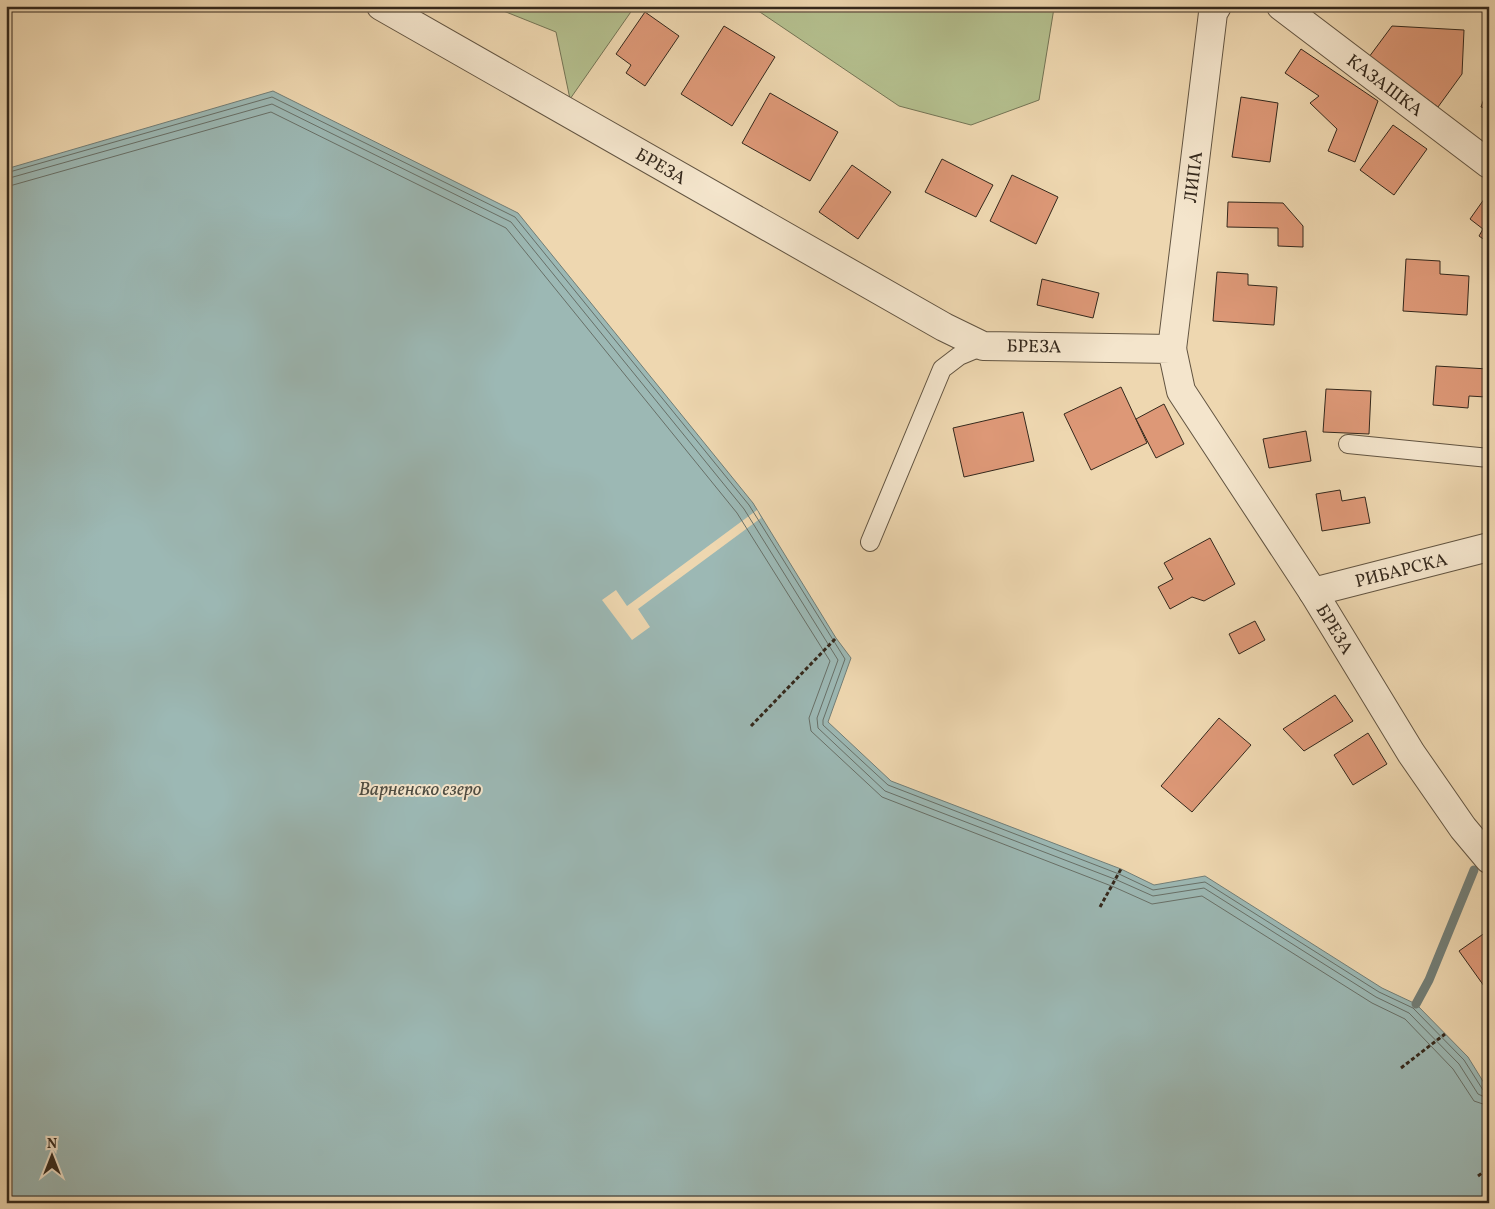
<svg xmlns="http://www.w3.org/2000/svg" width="1495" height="1209" viewBox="0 0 1495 1209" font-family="Vollkorn,serif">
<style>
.green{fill:#b4bf8e;stroke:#747455}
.water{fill:#9cb8b4;stroke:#727e77}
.pier{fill:#eed7b0}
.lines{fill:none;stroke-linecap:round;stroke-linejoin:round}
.shore{stroke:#687068;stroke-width:1}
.stream{stroke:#727e77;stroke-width:9}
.building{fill:#dd9877;stroke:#34281c}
.service-casing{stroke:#625441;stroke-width:20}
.minor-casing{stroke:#625441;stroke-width:30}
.path{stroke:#34281c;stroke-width:3;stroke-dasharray:4 2.5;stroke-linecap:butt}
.service{stroke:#f4e5cc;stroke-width:18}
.minor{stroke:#f4e5cc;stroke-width:28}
.labels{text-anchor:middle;stroke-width:4;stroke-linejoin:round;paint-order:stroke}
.street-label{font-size:18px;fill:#34281c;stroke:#f4e5cc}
.water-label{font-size:19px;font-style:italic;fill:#4e4c42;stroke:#f4e5cc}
</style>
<rect width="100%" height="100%" fill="#eed7b0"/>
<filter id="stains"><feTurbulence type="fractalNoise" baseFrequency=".004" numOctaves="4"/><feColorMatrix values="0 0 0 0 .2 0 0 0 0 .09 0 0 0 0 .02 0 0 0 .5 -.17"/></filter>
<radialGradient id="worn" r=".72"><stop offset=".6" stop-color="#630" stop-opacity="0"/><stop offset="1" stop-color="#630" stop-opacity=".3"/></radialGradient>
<!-- green -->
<g class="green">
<polygon points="491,6 635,6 570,99 556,32"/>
<polygon points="751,6 1052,6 1054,8 1039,100 971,125 899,106"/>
</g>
<!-- water -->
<polygon class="water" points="273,91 518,213 753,503 836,638 851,658 828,722 891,781 1121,869 1154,885 1205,876 1382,988 1416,1004 1468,1057 1489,1091 1489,1203 6,1203 6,169"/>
<!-- pier -->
<polygon class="pier" points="757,510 761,518 638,609 650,627 632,640 602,600 616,590 627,606"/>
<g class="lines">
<!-- shore -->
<g class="shore">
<polyline points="6,173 272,97 515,217 749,505 845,659 823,720 823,725 888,785 1119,874 1153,890 1205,882 1379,992 1413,1008 1464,1060 1483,1090 1489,1092"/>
<polyline points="6,179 272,104 511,222 744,509 838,660 817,718 818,728 885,791 1117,880 1153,896 1204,888 1376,997 1409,1013 1459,1064 1478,1094 1489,1099"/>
<polyline points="6,187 271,112 506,228 737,513 830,661 809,718 811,731 882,797 1114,887 1152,904 1202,896 1372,1003 1405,1019 1453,1069 1474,1101 1489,1106"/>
</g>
<!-- stream -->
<g class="stream">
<polyline points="1488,835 1489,834"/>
<polyline points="1416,1004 1429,980 1474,870"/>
</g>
</g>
<!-- building -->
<g class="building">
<polygon points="645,12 679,36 645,86 626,73 631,65 616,54"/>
<polygon points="724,26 775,57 732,126 681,94"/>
<polygon points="1392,26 1464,30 1462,74 1438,107 1369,57"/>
<polygon points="1301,49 1378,101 1355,162 1328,151 1337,129 1310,103 1319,96 1285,73"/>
<polygon points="1489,85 1489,109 1481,107"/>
<polygon points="770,93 838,132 810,181 742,143"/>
<polygon points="1241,97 1278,103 1270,162 1232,157"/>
<polygon points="1393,125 1427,149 1394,195 1360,170"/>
<polygon points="942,159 993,185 976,217 925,192"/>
<polygon points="852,165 891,192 858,239 819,212"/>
<polygon points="1012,175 1058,197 1036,244 990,221"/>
<polygon points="1487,195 1489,196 1489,243 1479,236 1483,229 1470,219"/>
<polygon points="1228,202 1283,203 1303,226 1303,247 1278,246 1278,228 1227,227"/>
<polygon points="1406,259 1440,261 1440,274 1469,276 1467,315 1403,311"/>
<polygon points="1217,272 1248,274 1248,285 1277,287 1274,325 1213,321"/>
<polygon points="1042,279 1099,293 1093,318 1037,305"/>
<polygon points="1436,366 1488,369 1486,397 1469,396 1468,408 1433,405"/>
<polygon points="1121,387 1147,443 1091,470 1064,414"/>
<polygon points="1326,389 1371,391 1369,434 1323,432"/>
<polygon points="1164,404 1184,444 1156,458 1136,419"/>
<polygon points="1023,412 1034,461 964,477 953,428"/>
<polygon points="1306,431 1311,461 1269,468 1263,439"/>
<polygon points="1340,490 1342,501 1365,497 1370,523 1322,531 1316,494"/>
<polygon points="1210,538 1235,584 1204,601 1192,597 1170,609 1158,587 1173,579 1164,563"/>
<polygon points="1255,621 1265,640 1239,654 1229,634"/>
<polygon points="1335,695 1353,721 1304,751 1283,729"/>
<polygon points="1219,718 1251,745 1192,812 1161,786"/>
<polygon points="1368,733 1387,764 1353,785 1334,755"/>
<polygon points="1489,930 1489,982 1484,986 1459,951"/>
</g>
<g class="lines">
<defs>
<g id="service">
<polyline points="1348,444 1489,458"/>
<polyline points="870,542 942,369 959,356 983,346"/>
</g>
<g id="minor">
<polyline points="381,6 944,327 983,346 1172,349 1181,391 1313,592 1411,753 1463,828 1489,859"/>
<polyline points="1281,6 1489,164"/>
<polyline points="1172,349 1213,13 1217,6"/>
<polyline points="1313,592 1489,547"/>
</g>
</defs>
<!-- service casing -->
<use href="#service" class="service-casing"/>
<!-- minor casing -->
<use href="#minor" class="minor-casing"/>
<!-- path -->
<g class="path">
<polyline points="751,726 836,638"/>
<polyline points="1100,907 1121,869"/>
<polyline points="1401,1068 1445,1034"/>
<polyline points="1478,1176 1489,1168"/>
</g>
<!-- service -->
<use href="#service" class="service"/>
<!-- minor -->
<use href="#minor" class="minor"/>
</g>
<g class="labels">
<!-- street labels -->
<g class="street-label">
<text transform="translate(1385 85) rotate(37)" y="6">КАЗАШКА</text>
<text transform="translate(661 166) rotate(30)" y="6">БРЕЗА</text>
<text transform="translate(1193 177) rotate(-83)" y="6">ЛИПА</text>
<text transform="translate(1034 346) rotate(1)" y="6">БРЕЗА</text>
<text transform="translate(1401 570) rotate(-14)" y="6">РИБАРСКА</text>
<text transform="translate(1335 629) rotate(59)" y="6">БРЕЗА</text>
</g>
<!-- water labels -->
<g class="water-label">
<text x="420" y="795">Варненско езеро</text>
</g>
</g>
<!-- margin -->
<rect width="1495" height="1209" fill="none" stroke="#eed7b0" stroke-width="25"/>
<rect x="8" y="8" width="1480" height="1194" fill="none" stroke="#34281c" stroke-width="2.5"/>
<rect x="12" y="12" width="1470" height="1184" fill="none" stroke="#34281c"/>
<!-- north arrow -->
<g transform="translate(52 1156)" stroke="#f4e5cc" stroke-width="4" paint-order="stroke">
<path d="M0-4L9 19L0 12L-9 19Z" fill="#34281c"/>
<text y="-8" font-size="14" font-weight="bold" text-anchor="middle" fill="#34281c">N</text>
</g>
<rect width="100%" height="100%" filter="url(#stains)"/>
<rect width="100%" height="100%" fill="url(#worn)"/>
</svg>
